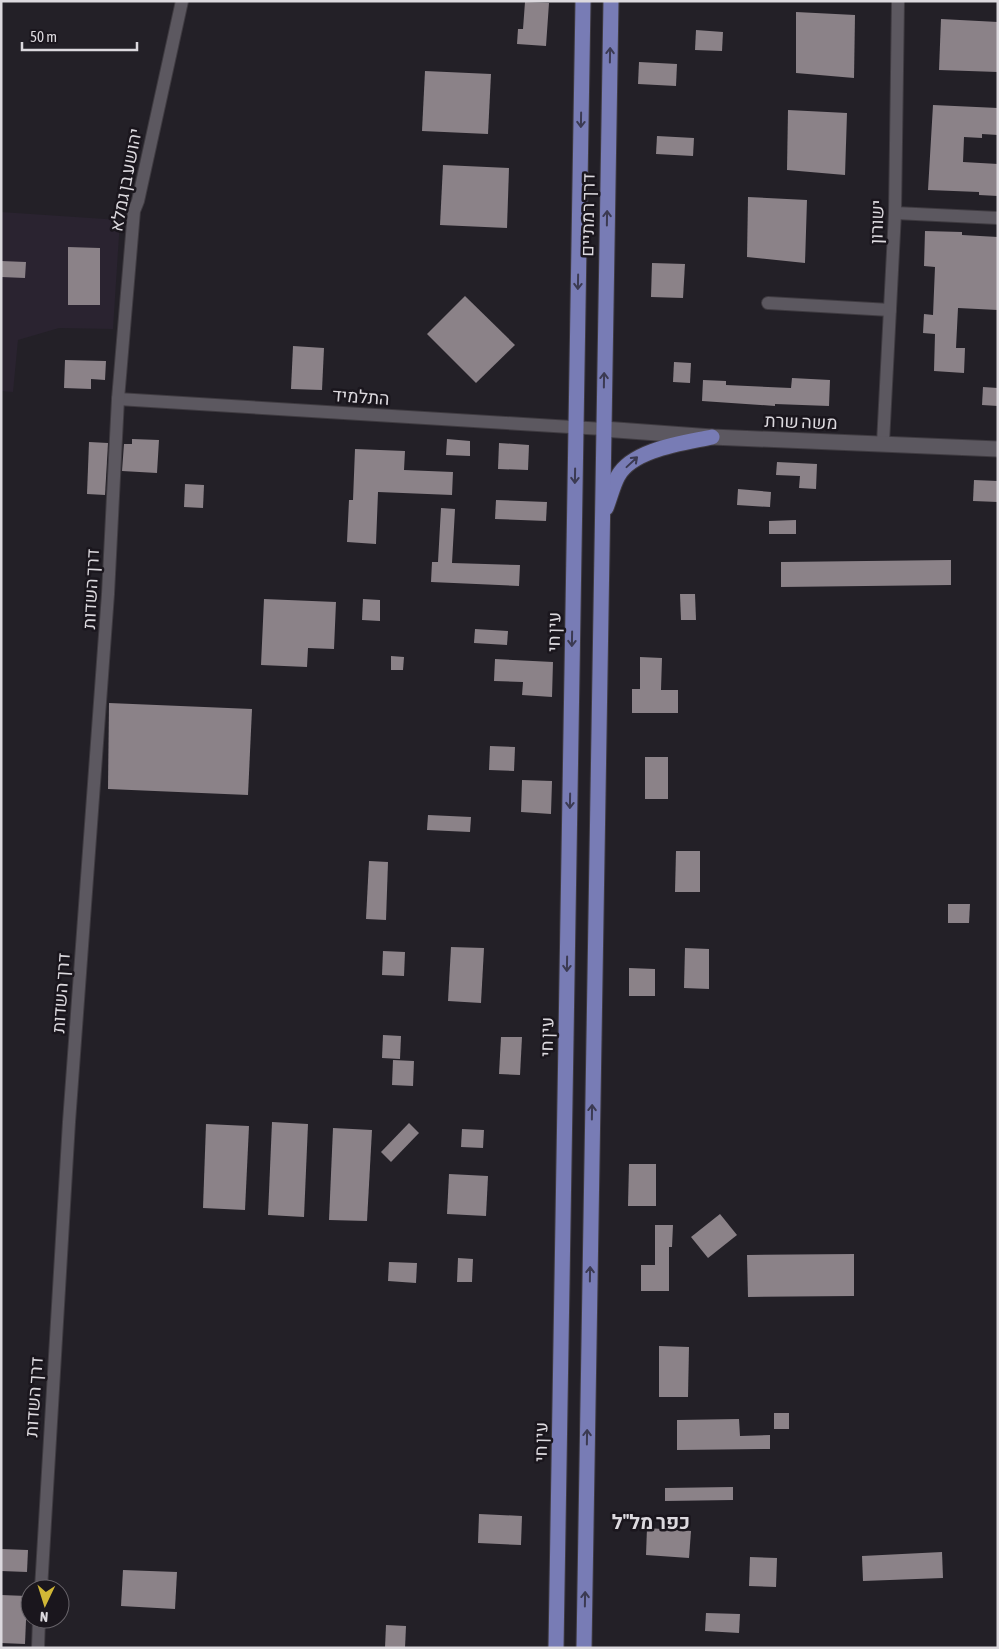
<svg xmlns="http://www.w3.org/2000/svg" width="999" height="1649" viewBox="0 0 999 1649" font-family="'Asap Condensed',Heebo,sans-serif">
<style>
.built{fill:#2a2330}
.building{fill:#8b8288}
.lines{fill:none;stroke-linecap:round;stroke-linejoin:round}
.street-casing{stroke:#3f3b41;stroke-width:14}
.secondary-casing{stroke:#3f3b41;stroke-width:17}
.primary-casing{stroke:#3f3b41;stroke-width:17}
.street{stroke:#5c5860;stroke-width:12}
.secondary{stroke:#5c5860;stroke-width:15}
.primary{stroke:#787cb5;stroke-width:15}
.oneway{stroke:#3b3a52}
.labels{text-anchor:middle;stroke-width:5;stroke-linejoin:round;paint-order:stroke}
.street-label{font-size:18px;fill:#dcd9de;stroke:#1a161d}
.quarter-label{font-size:20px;font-weight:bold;fill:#dcd9de;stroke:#1a161d}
</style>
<rect width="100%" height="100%" fill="#232027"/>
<!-- built -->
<polygon class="built" points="1,212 120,220 113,329 59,328 18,340 13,392 1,391"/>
<!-- building -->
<g class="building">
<polygon points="525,2 549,3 546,46 517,44 518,29 523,29"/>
<polygon points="796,12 855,15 854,78 796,73"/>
<polygon points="941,19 998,22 998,72 939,70"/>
<polygon points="696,30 723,32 722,51 695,50"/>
<polygon points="639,62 677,64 676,86 638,84"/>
<polygon points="425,71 491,74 488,134 422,131"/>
<polygon points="933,105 998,108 998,135 982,134 982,138 964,137 963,162 998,164 998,196 979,195 979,192 928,190"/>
<polygon points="788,110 847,113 845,175 787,170"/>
<polygon points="657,136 694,138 693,156 656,154"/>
<polygon points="443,165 509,168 507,228 440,225"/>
<polygon points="748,197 807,200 805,263 747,257"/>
<polygon points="925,231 962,232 962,235 998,237 998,310 958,308 956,348 965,348 964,373 934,371 935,334 923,333 924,314 933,315 935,267 924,266"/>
<polygon points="68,247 100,248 100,305 68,305"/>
<polygon points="1,261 26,262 25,278 1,277"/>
<polygon points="652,263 685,264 683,298 651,297"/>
<polygon points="465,296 515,345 476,383 427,334"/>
<polygon points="293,346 324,348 322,390 291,389"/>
<polygon points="65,360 106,361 105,380 91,379 91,389 64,388"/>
<polygon points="674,362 691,363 690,383 673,382"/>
<polygon points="792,378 830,380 829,406 775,404 775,406 702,401 703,380 726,381 726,385 791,388"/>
<polygon points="983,387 998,388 998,406 982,405"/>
<polygon points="132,439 159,440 157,473 122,471 124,444 132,444"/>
<polygon points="447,439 470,441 470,456 446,455"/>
<polygon points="89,442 108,443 105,495 87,494"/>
<polygon points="499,443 529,445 528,470 498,469"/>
<polygon points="355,449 405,451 404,470 453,472 452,495 378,492 376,544 347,542 349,500 353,500"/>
<polygon points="777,462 817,464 816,489 799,488 800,476 776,475"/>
<polygon points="974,480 998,481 998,502 973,501"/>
<polygon points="185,484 204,485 203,508 184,507"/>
<polygon points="738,489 771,492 770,507 737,505"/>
<polygon points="496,500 547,502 546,521 495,519"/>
<polygon points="441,508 455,509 452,563 520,565 519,586 431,582 432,562 438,562"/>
<polygon points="796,520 796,534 769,534 769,521"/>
<polygon points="951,560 951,585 781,587 781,562"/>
<polygon points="680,594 695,594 696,620 681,620"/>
<polygon points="264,599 336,602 334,649 308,648 307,667 261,665"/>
<polygon points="363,599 380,600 380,621 362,620"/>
<polygon points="475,629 508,631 507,645 474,643"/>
<polygon points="391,656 404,657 403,670 391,670"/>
<polygon points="640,657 662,658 661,690 678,690 678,713 632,713 632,689 640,689"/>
<polygon points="495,659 553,662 552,697 522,695 523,682 494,681"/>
<polygon points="109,703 252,709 248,795 108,789"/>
<polygon points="490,746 515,747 514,771 489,770"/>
<rect x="645" y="757" width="23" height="42"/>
<polygon points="522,780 552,781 551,814 521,812"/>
<polygon points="428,815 471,817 470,832 427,830"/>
<polygon points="676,851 700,851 700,892 675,892"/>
<polygon points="369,861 388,862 386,920 366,919"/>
<polygon points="948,904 970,904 969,923 948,923"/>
<polygon points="451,947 484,948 481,1003 448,1001"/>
<polygon points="685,948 709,949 709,989 684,988"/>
<polygon points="383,951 405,952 404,976 382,975"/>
<polygon points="629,968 655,969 655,996 629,996"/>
<polygon points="383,1035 401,1036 400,1059 382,1058"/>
<polygon points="501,1037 522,1037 520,1075 499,1074"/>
<polygon points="393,1060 414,1061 413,1086 392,1085"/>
<polygon points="272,1122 308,1124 304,1217 268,1215"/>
<polygon points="409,1123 419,1133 391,1162 381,1152"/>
<polygon points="206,1124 249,1126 245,1210 203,1208"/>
<polygon points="333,1128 372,1130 367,1221 329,1220"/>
<polygon points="462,1129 484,1130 483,1148 461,1147"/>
<polygon points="629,1164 656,1164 656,1206 628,1206"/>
<polygon points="449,1174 488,1176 486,1216 447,1214"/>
<polygon points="720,1214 737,1235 708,1258 691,1237"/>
<polygon points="655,1225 673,1225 672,1247 669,1247 669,1291 641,1291 641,1265 655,1265"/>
<polygon points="854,1254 854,1296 748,1297 747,1255"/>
<polygon points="458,1258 473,1259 472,1282 457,1282"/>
<polygon points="389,1262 417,1263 416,1283 388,1281"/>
<polygon points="659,1346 689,1347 688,1397 659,1397"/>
<rect x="774" y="1413" width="15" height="16"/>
<polygon points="739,1419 740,1436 770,1435 770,1449 677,1450 677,1420"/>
<polygon points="733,1487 733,1500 665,1501 665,1488"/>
<polygon points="479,1514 522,1516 521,1545 478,1543"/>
<polygon points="647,1528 691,1531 689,1558 646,1555"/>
<polygon points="1,1549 28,1550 27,1572 1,1571"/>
<polygon points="942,1552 943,1578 863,1581 862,1556"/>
<polygon points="750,1557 777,1558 776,1587 749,1586"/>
<polygon points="123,1570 177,1572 175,1609 121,1606"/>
<polygon points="1,1595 27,1596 25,1644 1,1643"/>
<polygon points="706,1613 740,1614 739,1633 705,1631"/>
<polygon points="386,1625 406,1626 405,1648 385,1648"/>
</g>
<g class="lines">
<defs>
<g id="street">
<polyline points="895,213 998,218"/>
<polyline points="768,303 890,310"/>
<polyline points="118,399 603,429"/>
<polyline points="883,443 895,213 898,1"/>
<polyline points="41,1589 69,1122 108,594 118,399 134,211 138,201 182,1"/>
<polyline points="38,1648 39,1619"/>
</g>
<polyline id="secondary" points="603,429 712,437 998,449"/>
<g id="primary">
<path d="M606,508C610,498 613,485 618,476C633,449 685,443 712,437"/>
<polyline points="556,1648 583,1"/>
<polyline points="584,1648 611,1"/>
</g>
</defs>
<!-- street casing -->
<use href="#street" class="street-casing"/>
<!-- secondary casing -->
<use href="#secondary" class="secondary-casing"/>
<!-- primary casing -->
<use href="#primary" class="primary-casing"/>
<!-- street -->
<use href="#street" class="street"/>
<!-- secondary -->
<use href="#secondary" class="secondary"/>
<!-- primary -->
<use href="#primary" class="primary"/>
</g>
<!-- one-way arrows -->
<defs><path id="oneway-shaft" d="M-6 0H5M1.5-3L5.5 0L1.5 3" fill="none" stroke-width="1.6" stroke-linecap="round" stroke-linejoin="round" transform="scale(1.25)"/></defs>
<g class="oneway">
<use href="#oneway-shaft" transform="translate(610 55) rotate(-89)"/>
<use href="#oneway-shaft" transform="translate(581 120) rotate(91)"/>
<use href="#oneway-shaft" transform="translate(607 218) rotate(-89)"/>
<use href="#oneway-shaft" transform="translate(578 282) rotate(91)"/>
<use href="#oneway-shaft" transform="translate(604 380) rotate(-89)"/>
<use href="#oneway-shaft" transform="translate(632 462) rotate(-43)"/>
<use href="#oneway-shaft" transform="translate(575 476) rotate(91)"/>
<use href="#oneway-shaft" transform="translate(572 639) rotate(91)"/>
<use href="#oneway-shaft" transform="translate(570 801) rotate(91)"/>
<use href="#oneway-shaft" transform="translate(567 964) rotate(91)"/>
<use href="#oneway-shaft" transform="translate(592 1112) rotate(-89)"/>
<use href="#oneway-shaft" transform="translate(590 1274) rotate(-89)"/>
<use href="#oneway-shaft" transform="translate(587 1437) rotate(-89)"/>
<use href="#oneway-shaft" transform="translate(585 1599) rotate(-89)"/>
</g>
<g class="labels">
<!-- street labels -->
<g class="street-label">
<text transform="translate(126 180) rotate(-79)" y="6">יהושע בן גמלא</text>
<text transform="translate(588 215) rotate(-89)" y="6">דרך רמתיים</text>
<text transform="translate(877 222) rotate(-88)" y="6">ישורון</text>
<text transform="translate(361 397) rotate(4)" y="6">התלמיד</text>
<text transform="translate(801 422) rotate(2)" y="6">משה שרת</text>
<text transform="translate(91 589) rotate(-87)" y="6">דרך השדות</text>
<text transform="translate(554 632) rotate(-89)" y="6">עין חי</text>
<text transform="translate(61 993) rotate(-86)" y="6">דרך השדות</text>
<text transform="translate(547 1037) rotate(-89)" y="6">עין חי</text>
<text transform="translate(34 1397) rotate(-86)" y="6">דרך השדות</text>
<text transform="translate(541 1442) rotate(-89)" y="6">עין חי</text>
</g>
<!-- quarter labels -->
<g class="quarter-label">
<text x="651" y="1529">כפר מל"ל</text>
</g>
</g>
<!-- border -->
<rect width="999" height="1649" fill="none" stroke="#dcd9de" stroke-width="5"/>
<!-- north arrow -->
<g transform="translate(45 1604) rotate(184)"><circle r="24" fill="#1a161d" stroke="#68646a"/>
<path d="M0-4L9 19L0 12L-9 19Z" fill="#d1b736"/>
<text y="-8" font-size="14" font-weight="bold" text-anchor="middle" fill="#dcd9de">N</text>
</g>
<!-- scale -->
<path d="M22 42v8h115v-8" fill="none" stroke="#dcd9de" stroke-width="2.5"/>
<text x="30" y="42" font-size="15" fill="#dcd9de" stroke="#1a161d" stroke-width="4" paint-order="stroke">50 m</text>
</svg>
